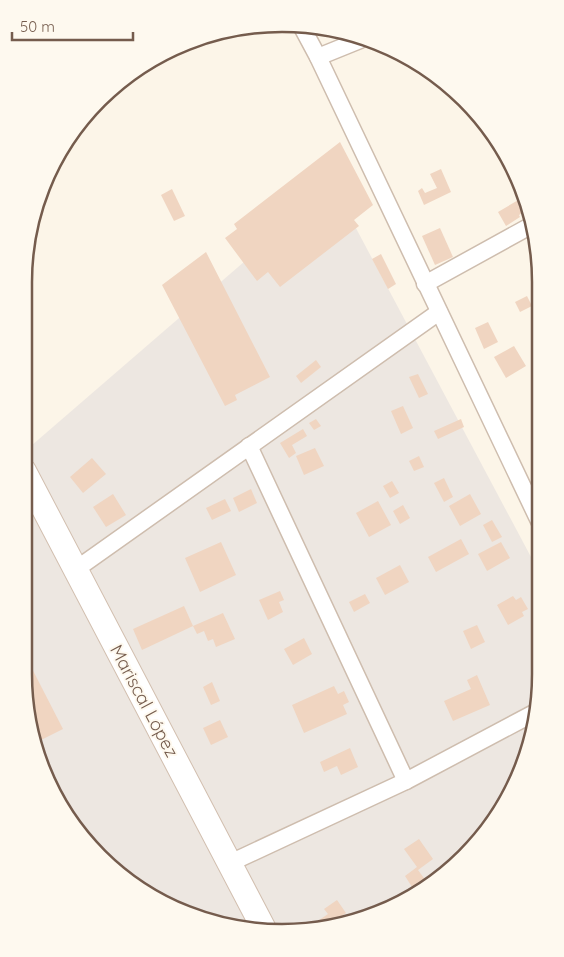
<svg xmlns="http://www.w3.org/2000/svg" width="564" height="957" viewBox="0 0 564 957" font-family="Quicksand,sans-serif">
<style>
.industrial{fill:#ede7e1}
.building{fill:#f0d5c1}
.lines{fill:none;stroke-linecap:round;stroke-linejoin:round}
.street-casing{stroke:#cebdae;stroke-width:19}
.secondary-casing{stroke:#d2bfaf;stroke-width:26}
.street{stroke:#fff;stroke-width:16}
.secondary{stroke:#fff;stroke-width:24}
.labels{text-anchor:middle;stroke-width:4;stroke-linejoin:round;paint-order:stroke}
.street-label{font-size:18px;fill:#755c4d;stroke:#fef9ef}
.rim{fill:none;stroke:#755c4d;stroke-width:2.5}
</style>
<rect width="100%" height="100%" fill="#fcf5e8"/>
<!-- industrial -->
<polygon class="industrial" points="333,185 540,574 540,692 527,758 497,818 439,880 365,919 282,933 215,924 138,890 77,832 37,758 24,675 24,452"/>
<!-- building -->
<g class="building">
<polygon points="340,142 373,205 354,220 359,226 280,287 268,272 257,281 225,238 237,229 234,224"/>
<polygon points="441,169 451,192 424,205 418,191 422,188 425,193 437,188 430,174"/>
<polygon points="172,189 185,216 174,221 161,195"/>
<polygon points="520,199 526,210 519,215 520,217 506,226 498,212"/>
<polygon points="440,228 453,257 435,265 422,236"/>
<polygon points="206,252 270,377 235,395 237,400 225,406 162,285"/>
<polygon points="381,254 396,284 388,289 372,259"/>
<polygon points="527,296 532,306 520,312 515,302"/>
<polygon points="488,322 498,342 484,349 475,328"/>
<polygon points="514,346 526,366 506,378 494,357"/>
<polygon points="316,360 321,367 301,383 296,376"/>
<polygon points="418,374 428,394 419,398 409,377"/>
<polygon points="403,406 413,428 401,434 391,411"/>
<polygon points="316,419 321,426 314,430 309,423"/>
<polygon points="461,419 464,427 438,439 434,431"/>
<polygon points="303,429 307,436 292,445 296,453 289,458 280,443"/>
<polygon points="315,448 324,466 304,475 296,456"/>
<polygon points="419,456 424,467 414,471 409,461"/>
<polygon points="92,458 106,474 83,493 70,477"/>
<polygon points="444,478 453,497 444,502 434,483"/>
<polygon points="392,481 399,493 390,498 383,486"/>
<polygon points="251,489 257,503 239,512 233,498"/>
<polygon points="113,494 126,515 106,527 93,507"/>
<polygon points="470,494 481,514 460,526 449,506"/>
<polygon points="225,499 231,511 212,520 206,508"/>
<polygon points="378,501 391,525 369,537 356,513"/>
<polygon points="403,505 410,518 400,524 393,511"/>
<polygon points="492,520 502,537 492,542 483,525"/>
<polygon points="461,539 469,554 436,572 428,557"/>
<polygon points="221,542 236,575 200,592 185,558"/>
<polygon points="501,542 510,558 487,571 478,554"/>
<polygon points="400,565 409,582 385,595 376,578"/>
<polygon points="280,591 284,600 279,602 283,612 268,620 259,600"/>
<polygon points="365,594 370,603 354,612 349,602"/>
<polygon points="513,596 516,600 521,597 528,609 522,612 524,616 508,625 497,605"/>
<polygon points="184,606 193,626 142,650 133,629"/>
<polygon points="223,613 235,639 216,647 213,639 208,641 204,631 197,634 193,626"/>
<polygon points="477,625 485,642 471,649 463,631"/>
<polygon points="540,636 540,652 533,639"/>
<polygon points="304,638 312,654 293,665 284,649"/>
<polygon points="24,653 63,729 35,743 24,675"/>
<polygon points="477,675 490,705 453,721 444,701 471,689 467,680"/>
<polygon points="212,682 220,701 211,705 203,687"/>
<polygon points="334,686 338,694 344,691 349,702 343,705 347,714 304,733 292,705"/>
<polygon points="220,720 228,737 211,745 203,728"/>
<polygon points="350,748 358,767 341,775 337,766 324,772 320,762"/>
<polygon points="419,839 433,859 418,870 426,881 414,890 405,876 417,867 404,849"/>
<polygon points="337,900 346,913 333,922 335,924 306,929 328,914 324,909"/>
</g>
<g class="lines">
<defs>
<g id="street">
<polyline points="303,29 318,57 540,523"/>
<polyline points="318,57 360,40"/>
<polyline points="425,284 532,225"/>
<polyline points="249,446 406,781"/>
<polyline points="75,570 439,312"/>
<polyline points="230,863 406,781 536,712"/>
</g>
<polyline id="secondary" points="24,471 265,931"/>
</defs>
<!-- street casing -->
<use href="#street" class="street-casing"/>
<!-- secondary casing -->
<use href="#secondary" class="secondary-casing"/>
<!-- street -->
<use href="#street" class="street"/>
<!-- secondary -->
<use href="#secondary" class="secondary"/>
</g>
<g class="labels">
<!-- street labels -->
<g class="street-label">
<text transform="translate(144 701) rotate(62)" y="6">Mariscal López</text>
</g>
</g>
<!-- crop -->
<path d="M0 0H564V957H0ZM282 32H282A250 250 0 0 1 532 282V674A250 250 0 0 1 282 924H282A250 250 0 0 1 32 674V282A250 250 0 0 1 282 32Z" fill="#fef9ef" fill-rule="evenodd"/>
<path class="rim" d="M282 32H282A250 250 0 0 1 532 282V674A250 250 0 0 1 282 924H282A250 250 0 0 1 32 674V282A250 250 0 0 1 282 32Z"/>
<!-- scale -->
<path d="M12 32v8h121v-8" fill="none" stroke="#755c4d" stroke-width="2.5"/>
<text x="20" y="32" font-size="15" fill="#755c4d" stroke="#fef9ef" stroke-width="4" paint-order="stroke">50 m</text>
</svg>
